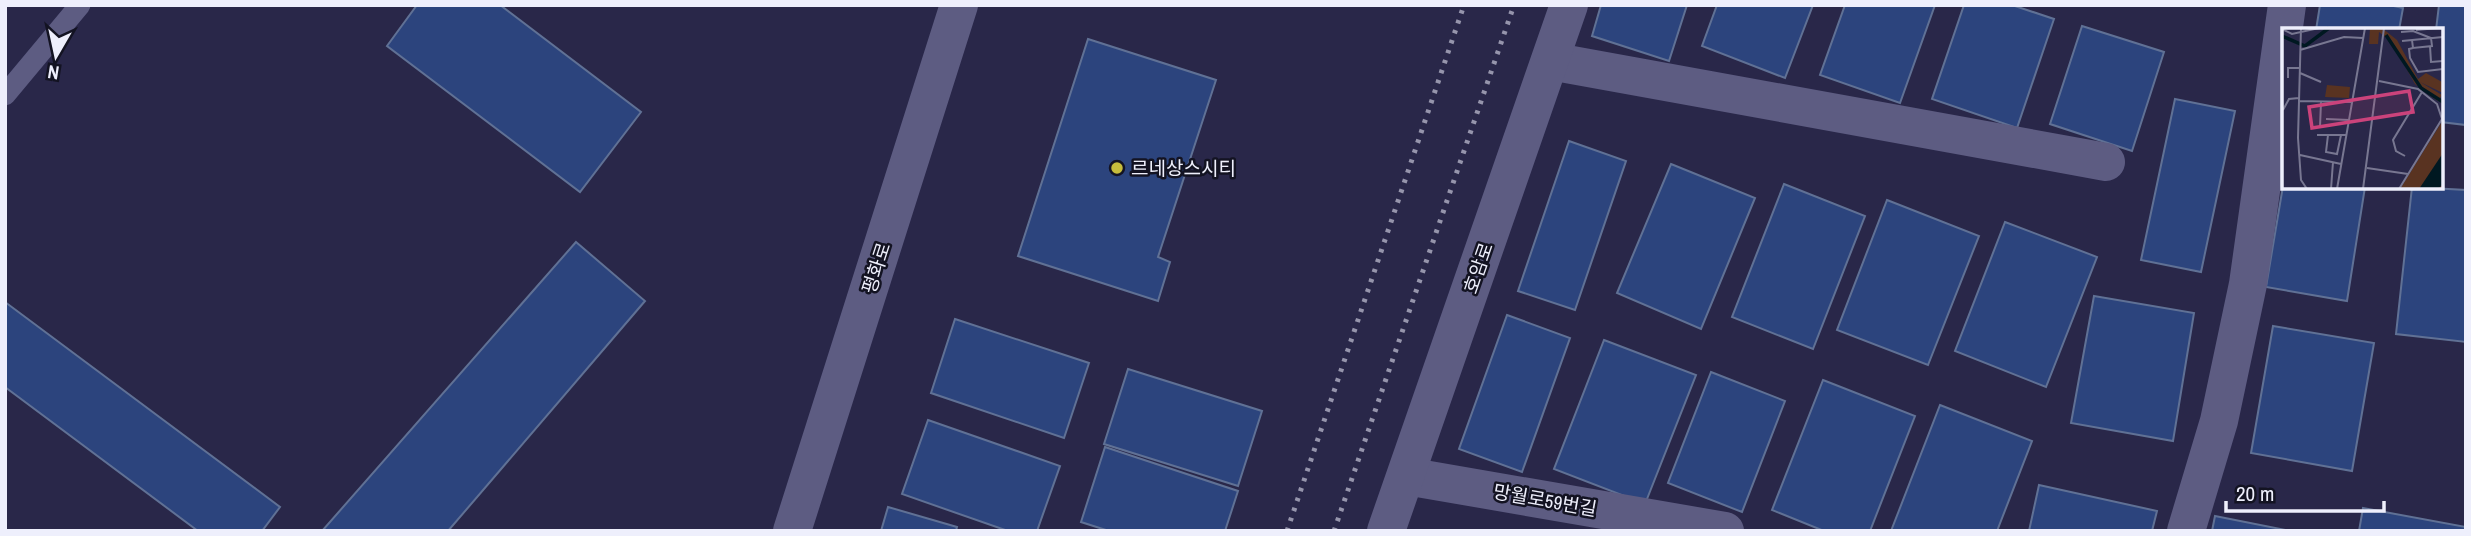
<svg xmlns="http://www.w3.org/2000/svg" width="2471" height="536" viewBox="0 0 2471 536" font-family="'Archivo Narrow','Noto Sans KR',sans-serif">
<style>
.building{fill:#2c447d;stroke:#607195;stroke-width:2}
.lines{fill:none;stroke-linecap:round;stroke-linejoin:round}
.lane{stroke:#5d5c82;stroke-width:21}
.street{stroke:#5d5c82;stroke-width:38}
.secondary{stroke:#5d5c82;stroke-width:38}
.rail{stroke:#9695ac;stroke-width:5;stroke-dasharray:3.5 7;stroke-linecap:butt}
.poi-dot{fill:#c6bc3c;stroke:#131322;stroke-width:2.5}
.labels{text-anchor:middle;stroke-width:5;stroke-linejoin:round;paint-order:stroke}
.poi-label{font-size:19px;fill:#eeeffc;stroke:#131322;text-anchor:start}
.street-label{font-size:19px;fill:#eeeffc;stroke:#131322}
.inset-river{fill:none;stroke:#001821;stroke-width:3.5}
.inset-road{fill:none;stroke:#787791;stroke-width:2}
.view{fill:#cb437b;fill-opacity:0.15;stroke:#cb437b;stroke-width:3.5}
.inset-edge{fill:none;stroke:#eeeffc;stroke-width:3.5}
</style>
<rect width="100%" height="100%" fill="#292749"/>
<!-- building -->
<g class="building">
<polygon points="417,5 500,5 641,112 580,192 387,46"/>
<polygon points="1601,5 1687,5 1669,61 1592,36"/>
<polygon points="1717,5 1813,5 1785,78 1702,46"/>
<polygon points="1845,5 1935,5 1900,103 1820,75"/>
<polygon points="1964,5 2012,5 2054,19 2017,128 1932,99"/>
<polygon points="2320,5 2389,5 2403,8 2399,30 2316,30"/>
<polygon points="2439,5 2466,5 2466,125 2441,122 2441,30 2436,30"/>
<polygon points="2082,26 2164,52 2132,151 2050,124"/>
<polygon points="1088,39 1216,80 1158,257 1170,262 1158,301 1018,256"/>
<polygon points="2175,99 2235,111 2201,272 2141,260"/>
<polygon points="1569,141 1626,161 1575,310 1518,291"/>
<polygon points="1671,164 1755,198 1701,329 1617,293"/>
<polygon points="2284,180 2284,187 2365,187 2347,301 2266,287"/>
<polygon points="1784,184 1865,216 1813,349 1732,317"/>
<polygon points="2412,187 2466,190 2466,342 2396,334"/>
<polygon points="1887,200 1979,236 1928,365 1837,330"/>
<polygon points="2005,222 2097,257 2046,387 1955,351"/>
<polygon points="576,242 645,301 448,531 322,531"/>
<polygon points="2094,296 2194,313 2173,441 2071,423"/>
<polygon points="5,302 280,507 262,531 198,531 5,387"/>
<polygon points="1507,315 1570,338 1522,472 1459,449"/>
<polygon points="955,319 1089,363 1064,438 931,393"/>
<polygon points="2273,326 2374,343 2352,471 2251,453"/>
<polygon points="1604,340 1696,375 1645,504 1554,469"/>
<polygon points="1128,369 1262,411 1238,486 1104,444"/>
<polygon points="1711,372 1785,401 1742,512 1668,483"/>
<polygon points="1823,380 1915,416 1870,531 1824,531 1772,510"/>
<polygon points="1940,405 2032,441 1997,531 1891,531"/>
<polygon points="928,420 1060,466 1037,531 1008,531 902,494"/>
<polygon points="1105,447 1238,491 1225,531 1109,531 1081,522"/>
<polygon points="2039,485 2157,511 2152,531 2029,531"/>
<polygon points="888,507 957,527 956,531 881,531"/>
<polygon points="2363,508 2466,527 2466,531 2359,531"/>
<polygon points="2215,516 2291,531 2212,531"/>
</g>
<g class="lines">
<!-- lane -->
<polyline class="lane" points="5,95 80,5"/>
<!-- street -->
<g class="street">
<polyline points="1550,61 2106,162"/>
<polyline points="1406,476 1725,531"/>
<polyline points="1386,531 1569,5"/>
<polyline points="2186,531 2219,421 2248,284 2287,5"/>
</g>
<!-- secondary -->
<polyline class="secondary" points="792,531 959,5"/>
<!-- rail -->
<g class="rail">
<polyline points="1287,531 1464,5"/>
<polyline points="1334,531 1514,5"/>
</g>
</g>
<!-- markers -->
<circle class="poi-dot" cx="1117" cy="168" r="7"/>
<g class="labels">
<!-- poi labels -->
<g class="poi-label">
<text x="1131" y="175">르네상스시티</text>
</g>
<!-- street labels -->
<g class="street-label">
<text transform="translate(876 268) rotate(-72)" y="7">평화로</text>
<text transform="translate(1478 268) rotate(-71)" y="7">호암로</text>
<text transform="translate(1545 500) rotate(10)" y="7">망월로59번길</text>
</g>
</g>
<!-- overview -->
<g transform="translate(2282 28)">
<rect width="161" height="161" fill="#292749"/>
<path d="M88,0H100L115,12L136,51L144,45L160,54L161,65L138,54L160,67L156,73L133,56L109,13L97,4L96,16H87ZM45,57L68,59L67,70L43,69ZM161,92V161H118Z" fill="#593321"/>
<path d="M161,125V156L156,161H137Z" fill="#001821"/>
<path class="inset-river" d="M104,7L139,60L161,74M0,8L23,18L47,0"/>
<path class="inset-road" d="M19,0L16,110L19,152L25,161M0,1L10,6L37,0M134,2L156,0M119,4L131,3L149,10L150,18L131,20L130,12M120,13L161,9M148,18L149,34L161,33M131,20L127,21L128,30L136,44L161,41M18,22L62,9L81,10M18,45L39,54M6,50V40H18M97,53L136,61L155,76L160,91M17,73L70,74M1,82L7,71L17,70M44,91L67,92M38,99L39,74M35,107H64M46,107L44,124L55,126L59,107M18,127L59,136M123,128L114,123L111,112L140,64M85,140L126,146M49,161L51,134M55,161L83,0M81,161L102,0M117,161L160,91"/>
<path class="view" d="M127,63L131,84L30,100L27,79Z"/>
<rect width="161" height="161" class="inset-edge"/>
</g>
<!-- border -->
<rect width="2471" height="536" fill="none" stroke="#eeeffc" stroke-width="14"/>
<!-- north arrow -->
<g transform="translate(56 56) rotate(189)" stroke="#131322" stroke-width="5" paint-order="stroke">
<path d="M0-5L12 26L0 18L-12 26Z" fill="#eeeffc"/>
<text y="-10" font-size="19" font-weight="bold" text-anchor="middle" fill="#eeeffc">N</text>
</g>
<!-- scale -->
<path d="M2226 501v10h158v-10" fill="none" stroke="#eeeffc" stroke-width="3.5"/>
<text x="2236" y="501" font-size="21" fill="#eeeffc" stroke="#131322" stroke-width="5" paint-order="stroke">20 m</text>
</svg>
